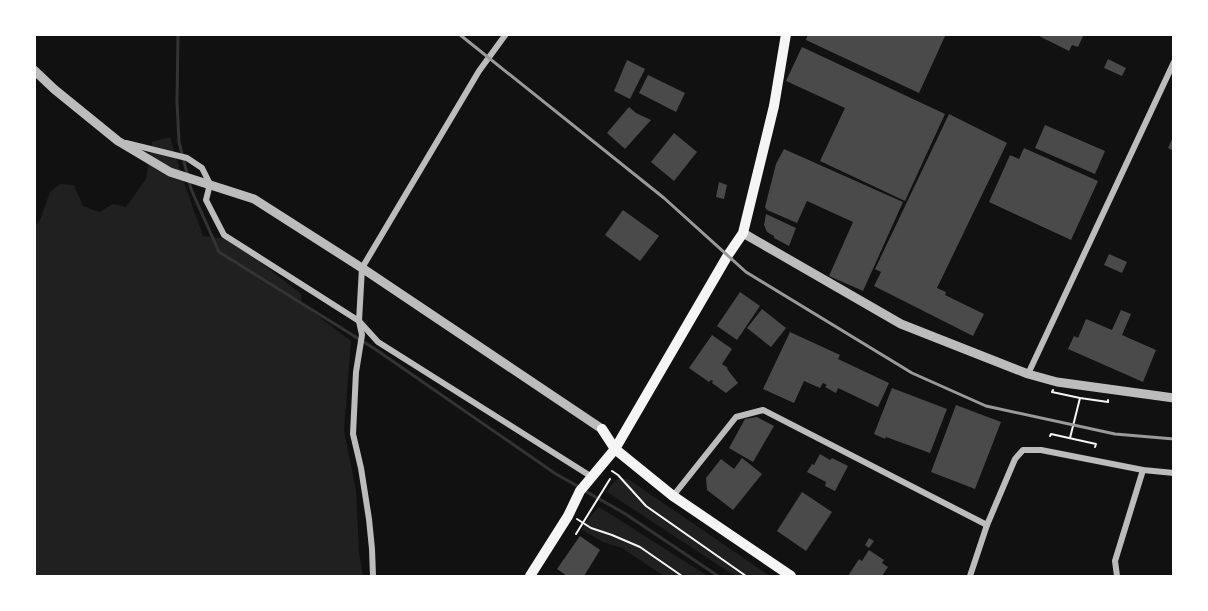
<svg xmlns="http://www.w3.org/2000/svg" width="1208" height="611" viewBox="0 0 1208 611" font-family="Inter,sans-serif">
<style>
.green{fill:#202020}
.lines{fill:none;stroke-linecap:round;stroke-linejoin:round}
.stream{stroke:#333;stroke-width:3}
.building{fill:#4a4a4a}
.path{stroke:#f5f5f5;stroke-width:2}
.minor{stroke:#bcbcbc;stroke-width:6}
.tertiary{stroke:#bcbcbc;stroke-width:9}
.secondary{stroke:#f5f5f5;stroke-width:10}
.rail{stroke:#9a9a9a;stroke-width:3}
</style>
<rect width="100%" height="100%" fill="#111"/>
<!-- green -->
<g class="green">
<polygon points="170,137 180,171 203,236 226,239 246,251 301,294 302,304 351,341 344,431 356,490 359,553 363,576 35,576 35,226 40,220 50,192 60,184 74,185 83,206 99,212 113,204 126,207 146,179 152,142"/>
<polygon points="618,479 628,479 770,576 735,576 607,492 612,484"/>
<polygon points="599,507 708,576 664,576 622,548 603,542 582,530 587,520"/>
</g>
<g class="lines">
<!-- stream -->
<g class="stream">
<polyline points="178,34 177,102 179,142 191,189 219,252 375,349 556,474 579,487"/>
<polyline points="585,491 624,513 718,576"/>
</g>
</g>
<!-- building -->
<g class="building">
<polygon points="808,34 946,34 919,93 806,40"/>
<polygon points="1035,34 1084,34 1078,47 1072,45 1069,51"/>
<polygon points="802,47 945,114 905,201 820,161 845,108 786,81"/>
<polygon points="1108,59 1126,68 1122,76 1104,68"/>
<polygon points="627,60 645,69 630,99 614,91"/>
<polygon points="648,75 685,93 676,112 639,93"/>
<polygon points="629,107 636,113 651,120 625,149 607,133"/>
<polygon points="949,114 1007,143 937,288 946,292 945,295 984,314 973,336 874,286 881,272 875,269"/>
<polygon points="1045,125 1105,151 1095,174 1035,148"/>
<polygon points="674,133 697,152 674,181 651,162"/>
<polygon points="1174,135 1174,151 1168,148"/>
<polygon points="1024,148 1098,181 1071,240 989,202 1010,155 1019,159"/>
<polygon points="784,149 903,202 863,291 829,276 853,222 807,201 797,223 767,210 765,207 776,164"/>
<polygon points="719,182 727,185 724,199 716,197"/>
<polygon points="623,210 659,236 640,261 605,235"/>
<polygon points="766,214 796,228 789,246 774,238 774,236 767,232 764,225"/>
<polygon points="1109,254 1127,262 1122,273 1104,265"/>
<polygon points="740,292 760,306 737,340 717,326"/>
<polygon points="762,309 786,328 771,347 747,328"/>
<polygon points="1121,310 1131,314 1122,335 1156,350 1143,382 1068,349 1074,336 1078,338 1086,319 1112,330"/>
<polygon points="790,332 840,355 838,359 889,383 878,407 838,388 836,393 825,387 827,385 823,383 820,388 804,381 794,403 763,389"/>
<polygon points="712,335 732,349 722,364 728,368 727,369 738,383 726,393 712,383 713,381 711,380 709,382 689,368"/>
<polygon points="892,388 947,409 930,453 886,437 885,439 874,434"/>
<polygon points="956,405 1001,422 975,489 931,472"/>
<polygon points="757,417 774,426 753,462 729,448 745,419"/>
<polygon points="820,454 830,460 832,458 848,466 835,491 825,486 826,482 807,472 812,464 814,465"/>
<polygon points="742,458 762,474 733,510 707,490 706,478 721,459 734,469"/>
<polygon points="802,492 832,512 806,551 777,531"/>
<polygon points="580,536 600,550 584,576 567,576 557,569"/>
<polygon points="869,538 874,541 869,548 865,545"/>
<polygon points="869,550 884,560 882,563 888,567 882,576 848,576 859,559 862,561"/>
</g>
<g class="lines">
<!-- path -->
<g class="path">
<polyline points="1053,390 1052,392 1080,398 1108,402 1108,400"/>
<polyline points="1050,436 1051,434 1096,444 1095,447"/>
<polyline points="1070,438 1080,398"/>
<polyline points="612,471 618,475 646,506 746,576"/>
<polyline points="577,519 591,528 612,535 640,547 682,576"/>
<polyline points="576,534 610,479"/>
</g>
<!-- minor -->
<g class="minor">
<polyline points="126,143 187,158 202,168 210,184 206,200 224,235 359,321 378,342 592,477"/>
<polyline points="1028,374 1174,62"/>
<polyline points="673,496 736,417 763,410 987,525"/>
<polyline points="373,576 372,549 369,519 361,468 353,434 356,372 362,335 359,321 362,268 479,71 506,34"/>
<polyline points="970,576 987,525 1015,459 1023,450 1041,450 1143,470 1174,473"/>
<polyline points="1117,576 1115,561 1143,470"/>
</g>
<!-- tertiary -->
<g class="tertiary">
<polyline points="34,70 54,89 118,141 170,172 254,199 362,268 602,429"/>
<polyline points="743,233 901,324 1028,374 1057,382 1174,398"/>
</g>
<!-- secondary -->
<g class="secondary">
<polyline points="602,429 615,449 673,496 791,576"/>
<polyline points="530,576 568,516 580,491 615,449 728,255 743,233 774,106 786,34"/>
</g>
<!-- rail -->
<polyline class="rail" points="459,34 664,198 746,272 912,373 986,406 1115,434 1174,439"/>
</g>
<!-- border -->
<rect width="1208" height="611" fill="none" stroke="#ffffff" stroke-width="72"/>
</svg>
